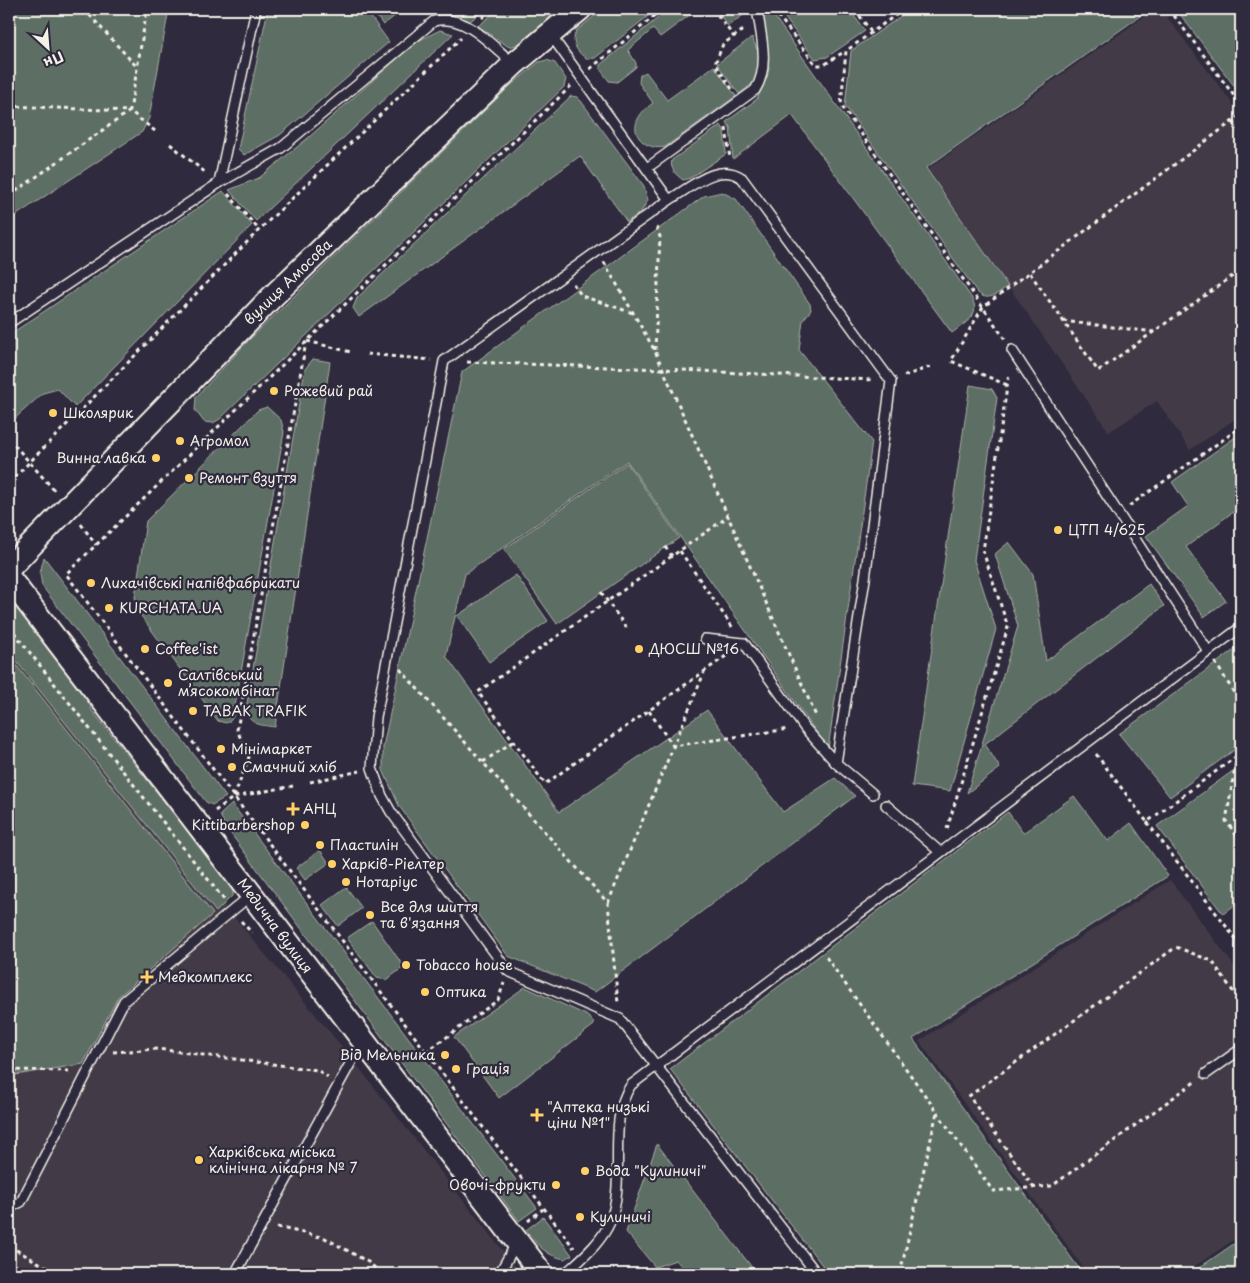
<svg xmlns="http://www.w3.org/2000/svg" width="1250" height="1283" viewBox="0 0 1250 1283" font-family="'Playpen Sans',sans-serif">
<style>
.built{fill:#433a47}
.green{fill:#5d6e65;stroke:#a8b0a6}
.lines{fill:none;stroke-linecap:round;stroke-linejoin:round}
.service-casing{stroke:#f4f1e8;stroke-width:12}
.tertiary-casing{stroke:#f4f1e8;stroke-width:26}
.path{stroke:#f4f1e8;stroke-width:3;stroke-dasharray:4 4;stroke-linecap:butt}
.service{stroke:#2f2a3d;stroke-width:9}
.tertiary{stroke:#2f2a3d;stroke-width:22}
.poi-dot{fill:#ffd166;stroke:#2f2a3d;stroke-width:2}
.labels{text-anchor:middle;stroke-width:4.5;stroke-linejoin:round;paint-order:stroke}
.street-label{font-size:14px;fill:#f4f1e8;stroke:#2f2a3d}
.poi-label{font-size:14px;fill:#f4f1e8;stroke:#2f2a3d;text-anchor:start}
</style>
<rect width="100%" height="100%" fill="#2f2a3d"/>
<filter id="ink" filterUnits="userSpaceOnUse"><feTurbulence type="fractalNoise" baseFrequency=".02" numOctaves="2"/><feDisplacementMap in="SourceGraphic" scale="10" xChannelSelector="R" yChannelSelector="G"/><feConvolveMatrix kernelMatrix="1 2 1 2 8 2 1 2 1" color-interpolation-filters="sRGB"/></filter>
<g filter="url(#ink)">
<!-- built -->
<g class="built">
<polygon points="1155,9 1161,9 1241,115 1241,415 1190,450 1157,401 1109,432 928,169"/>
<polygon points="9,647 349,1055 521,1274 9,1274"/>
<polygon points="1170,880 1241,975 1241,1235 1183,1274 1088,1274 919,1041"/>
</g>
<!-- green -->
<g class="green">
<polygon points="9,9 169,9 149,118 142,132 9,220"/>
<polygon points="268,9 365,9 389,42 280,135 244,155 238,149"/>
<polygon points="371,9 404,9 383,25"/>
<polygon points="439,9 485,9 468,23"/>
<polygon points="499,9 560,9 519,44 509,47 478,26"/>
<path d="M603,9H657L595,58L588,59C576,53 571,42 576,31Z"/>
<polygon points="669,9 698,9 660,37 653,29 628,50 636,63 636,67 617,82 609,81 600,69 600,65"/>
<polygon points="715,9 746,9 746,13 728,26"/>
<path d="M761,9H769L971,297C982,315 966,322 952,333L792,115L733,159L730,127L726,122L757,99L767,77L769,69Z"/>
<polygon points="797,9 849,9 865,31 827,57 815,59 785,18"/>
<path d="M911,9H1150L926,168L1008,286C997,294 988,303 977,292L845,106L851,51Z"/>
<polygon points="1176,9 1241,9 1241,95"/>
<polygon points="440,30 453,34 256,221 229,190 259,178 308,138 416,42"/>
<polygon points="752,37 760,57 757,80 739,94 717,64"/>
<polygon points="547,60 555,63 566,79 564,87 220,419 213,423 204,422 195,410 196,397 248,341 510,86 539,62"/>
<path d="M714,66L736,96L665,147C647,151 628,135 639,117C642,111 648,107 653,103L639,83L640,75L646,72L667,100Z"/>
<polygon points="571,96 577,97 581,101 644,186 648,200 641,212 627,222 580,156 359,317 353,308 357,298"/>
<path d="M721,125L724,130L726,154L690,178L683,180C677,176 669,168 672,160Z"/>
<polygon points="223,191 252,225 75,407 58,389 43,393 11,422 9,420 9,335"/>
<polygon points="722,192 736,199 810,304 811,310 803,320 799,350 872,442 828,749 627,461 465,574 446,656 559,812 707,710 783,812 835,778 855,796 595,992 508,956 399,806 383,770 383,747 462,372 704,196"/>
<path d="M313,359L330,362L275,727C261,725 248,725 246,709L305,369Z"/>
<polygon points="970,385 992,389 997,398 974,560 996,629 950,791 912,786"/>
<polygon points="267,407 281,420 284,432 233,717 230,721 226,723 218,721 139,613 135,597 146,521 258,410"/>
<polygon points="1241,433 1241,506 1186,547 1226,601 1204,617 1146,536 1188,506 1172,482"/>
<polygon points="627,463 679,538 557,624 504,549"/>
<polygon points="1009,542 1033,574 1046,661 1149,584 1164,606 985,744 1000,768 967,793 1018,626 995,554"/>
<polygon points="44,557 226,797 212,805 206,802 42,586 40,573"/>
<polygon points="516,575 548,621 489,662 457,616"/>
<polygon points="9,602 18,609 89,697 91,709 231,886 233,891 232,896 216,912 9,652"/>
<polygon points="1241,645 1241,745 1170,797 1119,734"/>
<polygon points="9,656 213,914 118,997 83,1064 9,1076"/>
<polygon points="1241,765 1241,900 1223,914 1157,826"/>
<polygon points="1074,796 1108,841 1131,823 1168,876 913,1039 1083,1274 829,1274 670,1069 1008,812 1023,833"/>
<polygon points="232,804 537,1208 519,1221 225,826 220,815"/>
<polygon points="320,850 329,863 305,880 296,868"/>
<polygon points="346,887 362,908 338,926 322,905"/>
<polygon points="372,921 404,967 386,980 377,978 347,938"/>
<polygon points="525,987 586,1015 593,1021 594,1025 499,1098 454,1037"/>
<polygon points="657,1144 757,1274 688,1274 676,1260 655,1267 626,1232"/>
<path d="M543,1217L572,1255L565,1259C546,1256 537,1245 526,1230Z"/>
<polygon points="1241,1239 1241,1274 1190,1274"/>
</g>
<g class="lines">
<defs>
<g id="service">
<polyline points="550,34 669,200 444,361 376,717 372,768 382,796 391,812 508,971 620,1019 817,1274"/>
<path d="M647,168L755,90C770,67 761,35 757,9"/>
<polyline points="219,183 256,9"/>
<path d="M669,200C690,188 718,161 742,178L891,381L865,579L836,763L873,794"/>
<path d="M9,323L219,183L281,148L434,21C465,13 491,45 514,64"/>
<polyline points="1012,350 1208,651"/>
<polyline points="705,639 744,643 804,727 836,763"/>
<polyline points="886,805 940,852"/>
<polyline points="1206,1074 1241,1049"/>
<polyline points="9,1208 21,1202 124,1001 251,895"/>
<polyline points="235,1274 362,1042"/>
<polyline points="499,1274 517,1242"/>
<path d="M565,1274C581,1259 601,1243 610,1222C627,1179 606,1122 631,1085L1241,627"/>
</g>
<g id="tertiary">
<polyline points="9,568 271,298 514,64 580,9"/>
<polyline points="9,578 542,1274"/>
</g>
</defs>
<!-- service casing -->
<use href="#service" class="service-casing"/>
<!-- tertiary casing -->
<use href="#tertiary" class="tertiary-casing"/>
<!-- path -->
<g class="path">
<polyline points="84,9 137,67"/>
<polyline points="713,9 734,37"/>
<polyline points="773,9 816,65 824,65 845,51"/>
<polyline points="855,9 871,32"/>
<polyline points="904,9 846,51 841,105 1005,339"/>
<polyline points="1169,9 1241,105"/>
<polyline points="482,18 492,9"/>
<polyline points="590,69 663,9"/>
<polyline points="571,86 66,574 574,1248"/>
<polyline points="732,89 715,64 723,44 745,29"/>
<polyline points="9,106 130,111 147,9"/>
<polyline points="1233,122 1241,133"/>
<polyline points="726,128 730,159"/>
<polyline points="170,144 206,173"/>
<polyline points="228,194 259,230"/>
<polyline points="9,196 130,111 155,131"/>
<polyline points="604,262 655,351 816,716"/>
<polyline points="1030,273 1098,371 1241,270"/>
<polyline points="573,284 582,296 633,313"/>
<polyline points="1063,321 1154,332"/>
<polyline points="307,341 351,352"/>
<polyline points="655,350 660,237 657,227"/>
<polyline points="367,354 431,360"/>
<polyline points="467,362 663,369 873,380"/>
<polyline points="904,376 930,367"/>
<polyline points="1007,385 951,361 983,307 1241,115"/>
<polyline points="9,439 55,491"/>
<polyline points="9,483 259,230 461,38"/>
<polyline points="1129,506 1241,427"/>
<polyline points="81,524 96,545"/>
<polyline points="665,547 672,556"/>
<polyline points="680,551 733,628"/>
<polyline points="601,592 628,630"/>
<polyline points="9,626 225,901"/>
<polyline points="726,656 545,784 478,692 729,516"/>
<polyline points="1215,662 1241,704"/>
<polyline points="400,669 608,903 618,1003"/>
<polyline points="649,711 673,746 789,729"/>
<polyline points="1241,732 1226,821 1241,841"/>
<polyline points="1096,754 1147,822 1241,753"/>
<polyline points="483,762 514,741"/>
<polyline points="310,782 360,771"/>
<polyline points="234,797 249,757 237,730 306,342"/>
<polyline points="215,811 234,797 293,786"/>
<polyline points="1147,822 1241,946"/>
<polyline points="947,829 1008,627 983,551 1009,373"/>
<polyline points="608,903 704,673"/>
<polyline points="241,921 252,933"/>
<polyline points="826,957 937,1112 900,1274"/>
<polyline points="113,1052 158,1049 317,1070 328,1077"/>
<polyline points="426,1052 498,1000 504,983"/>
<polyline points="9,1070 73,1071"/>
<polyline points="937,1112 993,1191 1052,1186 1196,1081"/>
<polyline points="1034,1188 969,1096 1176,947 1212,961 1241,1003"/>
<polyline points="528,1221 543,1209"/>
<polyline points="277,1227 325,1238 368,1262 382,1274"/>
<polyline points="9,1246 59,1274"/>
</g>
<!-- service -->
<use href="#service" class="service"/>
<!-- tertiary -->
<use href="#tertiary" class="tertiary"/>
</g>
</g>
<!-- markers -->
<g class="poi-dot">
<circle cx="274" cy="391" r="5"/>
<circle cx="53" cy="413" r="5"/>
<circle cx="180" cy="441" r="5"/>
<circle cx="156" cy="458" r="5"/>
<circle cx="189" cy="478" r="5"/>
<circle cx="1058" cy="530" r="5"/>
<circle cx="91" cy="583" r="5"/>
<circle cx="109" cy="608" r="5"/>
<circle cx="145" cy="649" r="5"/>
<circle cx="639" cy="649" r="5"/>
<circle cx="168" cy="683" r="5"/>
<circle cx="193" cy="711" r="5"/>
<circle cx="221" cy="749" r="5"/>
<circle cx="232" cy="767" r="5"/>
<path d="M290.5 801.5h5v5h5v5h-5v5h-5v-5h-5v-5h5z"/>
<circle cx="305" cy="825" r="5"/>
<circle cx="320" cy="845" r="5"/>
<circle cx="332" cy="864" r="5"/>
<circle cx="346" cy="882" r="5"/>
<circle cx="370" cy="915" r="5"/>
<circle cx="406" cy="965" r="5"/>
<path d="M144.5 969.5h5v5h5v5h-5v5h-5v-5h-5v-5h5z"/>
<circle cx="425" cy="992" r="5"/>
<circle cx="445" cy="1055" r="5"/>
<circle cx="456" cy="1069" r="5"/>
<path d="M534.5 1107.5h5v5h5v5h-5v5h-5v-5h-5v-5h5z"/>
<circle cx="199" cy="1160" r="5"/>
<circle cx="585" cy="1171" r="5"/>
<circle cx="556" cy="1185" r="5"/>
<circle cx="580" cy="1217" r="5"/>
</g>
<g class="labels">
<!-- street labels -->
<g class="street-label">
<text transform="translate(288 282) rotate(-44)" y="5">вулиця Амосова</text>
<text transform="translate(275 926) rotate(53)" y="5">Медична вулиця</text>
</g>
<!-- poi labels -->
<g class="poi-label">
<text x="284" y="396">Рожевий рай</text>
<text x="63" y="418">Школярик</text>
<text x="190" y="446">Агромол</text>
<text x="146" y="463" text-anchor="end">Винна лавка</text>
<text x="199" y="483">Ремонт взуття</text>
<text x="1068" y="535">ЦТП 4/625</text>
<text x="101" y="588">Лихачівські напівфабрикати</text>
<text x="119" y="613">KURCHATA.UA</text>
<text x="155" y="654">Coffee'ist</text>
<text x="649" y="654">ДЮСШ №16</text>
<text x="178" y="680">Салтівський<tspan x="178" dy="16">мʼясокомбінат</tspan></text>
<text x="203" y="716">TABAK TRAFIK</text>
<text x="231" y="754">Мінімаркет</text>
<text x="242" y="772">Смачний хліб</text>
<text x="303" y="814">АНЦ</text>
<text x="295" y="830" text-anchor="end">Kittibarbershop</text>
<text x="330" y="850">Пластилін</text>
<text x="342" y="869">Харків-Ріелтер</text>
<text x="356" y="887">Нотаріус</text>
<text x="380" y="912">Все для шиття<tspan x="380" dy="16">та в'язання</tspan></text>
<text x="416" y="970">Tobacco house</text>
<text x="158" y="982">Медкомплекс</text>
<text x="435" y="997">Оптика</text>
<text x="435" y="1060" text-anchor="end">Від Мельника</text>
<text x="466" y="1074">Грація</text>
<text x="547" y="1112">"Аптека низькі<tspan x="547" dy="16">ціни №1"</tspan></text>
<text x="209" y="1157">Харківська міська<tspan x="209" dy="16">клінічна лікарня № 7</tspan></text>
<text x="595" y="1176">Вода "Кулиничі"</text>
<text x="546" y="1190" text-anchor="end">Овочі-фрукти</text>
<text x="590" y="1222">Кулиничі</text>
</g>
</g>
<!-- margin -->
<rect width="1250" height="1283" fill="none" stroke="#2f2a3d" stroke-width="30"/>
<rect x="15" y="15" width="1220" height="1253" fill="none" stroke="#f4f1e8" stroke-width="2" filter="url(#ink)"/>
<!-- north arrow -->
<g transform="translate(48 48) rotate(154)" stroke="#2f2a3d" stroke-width="4" paint-order="stroke">
<path d="M0-4L9 19L0 12L-9 19Z" fill="#f4f1e8"/>
<text y="-8" font-size="14" font-weight="bold" text-anchor="middle" fill="#f4f1e8">Пн</text>
</g>
</svg>
